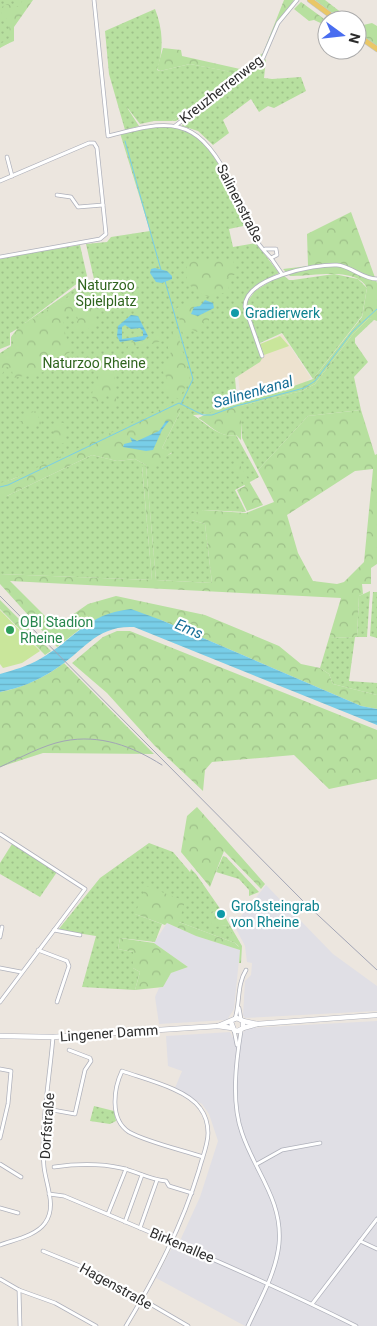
<svg xmlns="http://www.w3.org/2000/svg" width="377" height="1326" viewBox="0 0 377 1326" font-family="Roboto,sans-serif">
<style>
.industrial{fill:#e0dfe5}
.education{fill:#ede2cf}
.grass{fill:url(#grass-dots)}
.forest{fill:url(#forest-crowns);fill-rule:evenodd}
.pitch{fill:#c9e69b}
.water{fill:url(#water-rules);fill-rule:evenodd}
.lines{fill:none;stroke-linecap:round;stroke-linejoin:round}
.stream{stroke:#78cee8;stroke-width:1}
.minor-casing{stroke:#afb1bb;stroke-width:4.5}
.secondary-casing{stroke:#afb1bb;stroke-width:5.5}
.primary-casing{stroke:#c4c4c4;stroke-width:6}
.minor{stroke:#fff;stroke-width:3}
.secondary{stroke:#fff;stroke-width:4.5}
.primary{stroke:#e9c767;stroke-width:5}
.rail{stroke:#a2a5b5;stroke-width:1}
.culture-dot{fill:#0f9aa8;stroke:#fff;stroke-width:2}
.leisure-dot{fill:#2e9e5b;stroke:#fff;stroke-width:2}
.labels{text-anchor:middle;stroke-width:4.5;stroke-linejoin:round;paint-order:stroke}
.street-label{font-size:14px;fill:#2c2c2c;stroke:#fff}
.park-label{font-size:14px;fill:#30651f;stroke:#fff}
.culture-label{font-size:14px;fill:#0d838f;stroke:#fff;text-anchor:start}
.leisure-label{font-size:14px;fill:#27864d;stroke:#fff;text-anchor:start}
.water-label{font-size:15px;font-style:italic;fill:#156e96;stroke:#fff}
</style>
<defs>
<pattern id="grass-dots" width="8" height="8" patternUnits="userSpaceOnUse" patternTransform="scale(1.25)"><rect width="8" height="8" fill="#b7e09f"/><path d="M2 2h.1M6 6h.1" fill="none" stroke="#9ec089" stroke-width="1.8" stroke-linecap="round"/></pattern>
<pattern id="forest-crowns" width="20" height="18" patternUnits="userSpaceOnUse" patternTransform="scale(1.25)"><rect width="20" height="18" fill="#b7e09f"/><path d="M2 6a3 3 0 1 1 6 0M12 15a3 3 0 1 1 6 0" fill="none" stroke="#9ec089"/></pattern>
<pattern id="water-rules" width="6" height="5" patternUnits="userSpaceOnUse" patternTransform="scale(1.25)"><rect width="6" height="5" fill="#78cee8"/><path d="M0 2.5h6" fill="none" stroke="#68b1c7"/></pattern>
</defs>
<rect width="100%" height="100%" fill="#ece6df"/>
<!-- industrial -->
<g class="industrial">
<polygon points="266,885 333,954 377,986 377,1011 245,1018 243,1015 245,981 251,975 252,963 247,962 245,946 234,925"/>
<polygon points="167,923 196,936 240,950 234,1009 227,1020 159,1024 155,997 159,988 163,987 171,973 188,967 154,943"/>
<polygon points="377,1021 377,1326 245,1326 156,1278 174,1244 178,1245 200,1197 218,1141 209,1114 202,1104 175,1088 182,1071 168,1066 166,1036 230,1032 233,1038 241,1038 244,1031 251,1028"/>
</g>
<!-- education -->
<polygon class="education" points="282,334 311,378 304,383 241,401 236,358"/>
<!-- grass -->
<g class="grass">
<polygon points="0,0 28,0 15,15 9,43 0,48"/>
<path d="M155,9C163,29 164,50 157,70L160,71L190,64L237,73L172,121H154L140,124L126,106L139,126L125,130L109,74L105,31Z"/>
<polygon points="266,59 264,78 272,79 301,77 306,91 274,108 268,106 259,112 251,99 223,120 229,133 213,145 198,131 182,126 184,121"/>
<path d="M174,126L195,134L215,153L250,221L246,222L248,225L229,229L233,247L256,243L279,273C267,279 248,287 247,302L255,291L282,274L289,280H293L334,274L358,279L367,288L362,316L313,379L282,333L260,343L264,355L260,362L235,378L237,400L209,414L193,415C207,424 219,438 236,435L259,477L235,490L246,512L203,510L192,520L205,524L212,583L156,580L146,466L142,467L152,580L0,574V496H7L92,455L117,461L135,459L146,465L172,453L162,448L180,412L0,484V353L11,346V337L17,329L10,333V345L0,349V258L80,245L87,276L25,323L75,288L78,293L94,279L86,244L107,242L111,237L150,231L120,133L141,127Z"/>
<polygon points="369,318 375,319 355,338 355,343 368,362 354,377 361,410 308,416 258,470 242,438 240,406 302,391 315,384 353,334"/>
<polygon points="370,591 367,637 357,637 359,596"/>
<polygon points="373,592 377,592 377,638 370,636"/>
<polygon points="355,637 349,681 377,683 377,695 333,684 329,674 320,668 329,638"/>
<polygon points="149,843 173,852 190,872 191,869 196,874 221,910 212,913 214,926 228,925 240,947 235,943 179,922 135,914 162,924 155,942 120,938 118,949 133,952 133,968 140,972 135,990 82,987 96,936 58,930 100,878"/>
<polygon points="12,844 57,872 40,897 0,874 0,863"/>
<polygon points="223,856 226,857 259,892 249,896 249,890 239,879 216,872"/>
<polygon points="94,1106 114,1111 116,1121 110,1124 90,1121"/>
</g>
<!-- forest -->
<g class="forest">
<polygon points="23,0 33,0 14,27 14,41 0,47 0,44 10,38 9,20 2,16 0,8 7,4 18,7"/>
<polygon points="284,0 294,0 276,27 264,56 176,121 172,121 236,73 190,64 160,71 157,69 163,48 181,50 182,56 240,69 263,53"/>
<polygon points="315,0 325,0 351,20 341,20"/>
<polygon points="301,2 327,21 327,26 314,20 309,21 294,9"/>
<polygon points="372,23 377,26 377,46 357,32 357,25 359,26"/>
<path d="M351,212L377,283V321L369,318L353,334L315,384L302,391L241,406V440L236,435C219,438 212,426 198,418L237,400L280,391L313,379L362,317L367,288C356,266 311,277 290,276L283,269L308,266L307,234Z"/>
<path d="M188,259H233L236,274L225,279L229,287L227,292L209,297C187,288 184,282 188,259Z"/>
<path d="M73,294L87,295V300L95,311L97,322L93,327L77,333L73,328L78,320L77,316L67,315C58,325 70,340 70,352L62,357L45,358L46,365L64,368L13,378L12,370L6,366L0,379V355L14,347L12,336L18,329Z"/>
<polygon points="194,300 195,306 191,315 198,317 209,313 209,321 203,322 203,326 197,332 191,329 183,335 177,308"/>
<polygon points="177,331 190,378 179,399 164,393 168,380 163,372 171,352 168,348 171,332"/>
<path d="M155,333L160,335L163,341L127,349L132,341C139,345 150,339 155,333Z"/>
<path d="M106,361C120,367 111,389 117,402L115,406L110,404L108,393L101,395V403C80,400 103,377 102,364Z"/>
<polygon points="180,400 180,412 162,448 172,452 155,465 146,465 135,459 117,461 92,455 7,496 0,496 0,483 13,479"/>
<path d="M361,410L375,455L377,454V564L371,568V584H362L363,594L359,596L357,637L329,638L341,598L10,581L46,617L68,618L88,604L116,596L205,615L279,646L301,664L320,668L329,674L333,684L377,695V709L361,706L161,620L88,623L57,647L0,584V574L152,580L142,466H146L156,580L212,583L205,524L192,520L190,514L203,510L246,513L274,502L258,470L308,416ZM373,469L364,562L344,582L337,584L313,581L298,553L287,515L355,471Z"/>
<polygon points="36,411 42,426 18,423 19,421 24,421 22,416"/>
<polygon points="58,422 64,423 66,442 61,444 56,443 53,431"/>
<polygon points="238,462 263,505 247,511 237,490 245,486 232,465"/>
<polygon points="0,600 51,651 45,655 0,609"/>
<polygon points="117,631 130,631 377,730 377,779 329,789 294,755 212,762 205,770 203,791 154,745 107,693 72,663 103,637"/>
<path d="M64,663L154,754L43,753L0,767V692C22,688 46,677 64,663Z"/>
<polygon points="197,807 265,884 261,889 224,851 210,887 181,852 187,816"/>
<polygon points="146,886 185,901 179,922 235,943 239,947 228,925 214,927 211,923 212,913 221,910 242,946 241,963 239,963 240,950 196,936 167,923 165,925 135,914"/>
<polygon points="120,938 154,943 188,967 171,973 163,987 135,990 140,972 133,968 133,952 118,949"/>
</g>
<!-- pitch -->
<g class="pitch">
<polygon points="280,336 289,346 264,355 260,344"/>
<polygon points="0,610 40,651 22,663 3,668 0,664"/>
</g>
<!-- water -->
<g class="water">
<polygon points="155,268 167,271 172,276 172,279 162,283 156,282 150,273 151,269"/>
<polygon points="205,300 213,303 214,308 198,316 191,314 194,307 200,306"/>
<path d="M131,315L138,316L148,336L144,340L135,342L132,340L120,342L117,336L118,326ZM125,325L131,329L140,328L143,331V336L122,339V327Z"/>
<polygon points="166,421 169,421 162,430 153,450 146,451 123,447 124,444 132,442 130,437 137,441 159,431"/>
<path d="M131,609L161,620L361,706L377,709V725L134,627C96,625 84,651 54,670C37,681 20,688 0,692V674C14,670 28,666 40,659C75,639 86,614 131,609Z"/>
</g>
<g class="lines">
<!-- stream -->
<g class="stream">
<polyline points="125,141 161,270"/>
<polyline points="165,281 193,379 181,404"/>
<polyline points="0,487 8,485 179,403 203,415 212,415 236,406 304,388 315,381 352,332 377,309"/>
</g>
<defs>
<g id="minor">
<path d="M94,0L108,136C168,120 195,115 227,175C234,189 243,204 249,219C251,224 251,229 253,234C256,242 265,252 271,258L277,255L276,249H265"/>
<polyline points="175,126 263,58 278,23 297,0"/>
<polyline points="7,157 12,176"/>
<polyline points="0,181 89,143 94,143 97,148 106,234 100,239 0,257"/>
<polyline points="57,195 71,197 78,207 103,205"/>
<polyline points="271,258 282,274"/>
<path d="M262,356L245,307C244,278 314,264 337,265C351,266 362,279 377,279"/>
<polyline points="0,834 85,889 0,1002"/>
<polyline points="54,930 80,935"/>
<polyline points="0,937 2,927"/>
<polyline points="38,950 67,961 69,966 57,1002"/>
<polyline points="0,968 21,972"/>
<polyline points="239,1008 241,1019"/>
<path d="M235,1019C240,1003 237,984 246,970"/>
<polyline points="234,1030 237,1045"/>
<path d="M241,1031C236,1062 231,1102 242,1133C255,1172 283,1200 279,1244C276,1273 260,1300 248,1326"/>
<polyline points="0,1069 11,1071 8,1104 0,1138"/>
<polyline points="47,1109 75,1114 85,1070 91,1061 90,1058 69,1050"/>
<polyline points="0,1164 21,1177"/>
<polyline points="257,1164 282,1150 320,1143"/>
<path d="M54,1167C76,1164 98,1163 121,1168C136,1171 150,1180 166,1181L169,1186L192,1193"/>
<path d="M49,1194L64,1196C162,1237 260,1278 356,1326"/>
<polyline points="0,1208 18,1213"/>
<polyline points="108,1214 126,1169"/>
<polyline points="125,1222 142,1175"/>
<polyline points="140,1228 157,1180"/>
<polyline points="360,1241 377,1249"/>
<path d="M0,1245C13,1240 36,1236 45,1223C57,1207 46,1185 44,1167C40,1130 50,1076 53,1037"/>
<polyline points="43,1251 97,1273 188,1326"/>
<polyline points="0,1279 19,1290 55,1303 96,1326"/>
<polyline points="19,1290 20,1326"/>
<polyline points="312,1304 377,1219"/>
<path d="M126,1326C156,1276 182,1226 199,1170C202,1158 208,1145 208,1133C208,1124 206,1116 200,1108C187,1089 144,1079 122,1071C114,1088 109,1119 129,1132C147,1142 182,1150 203,1157"/>
</g>
<g id="secondary">
<polyline points="243,1021 257,1024"/>
<polyline points="218,1026 232,1028"/>
<polyline points="243,1028 257,1024 377,1015"/>
<polyline points="0,1036 53,1037 218,1026 237,1018 243,1021 243,1028 238,1031 234,1030 231,1022"/>
</g>
<g id="primary">
<polyline points="310,0 337,20"/>
<polyline points="357,35 377,49"/>
</g>
</defs>
<!-- minor casing -->
<use href="#minor" class="minor-casing"/>
<!-- secondary casing -->
<use href="#secondary" class="secondary-casing"/>
<!-- primary casing -->
<use href="#primary" class="primary-casing"/>
<!-- minor -->
<use href="#minor" class="minor"/>
<!-- secondary -->
<use href="#secondary" class="secondary"/>
<!-- primary -->
<use href="#primary" class="primary"/>
<!-- rail -->
<g class="rail">
<polyline points="0,596 305,903 377,970"/>
<path d="M0,767C20,758 43,745 64,741C100,734 132,746 162,765"/>
</g>
</g>
<!-- markers -->
<g class="culture-dot">
<circle cx="235" cy="313" r="5"/>
<circle cx="221" cy="914" r="5"/>
</g>
<circle class="leisure-dot" cx="10" cy="630" r="5"/>
<g class="labels">
<!-- street labels -->
<g class="street-label">
<text transform="translate(221 89) rotate(-38)" y="5">Kreuzherrenweg</text>
<text transform="translate(240 203) rotate(63)" y="5">Salinenstraße</text>
<text transform="translate(109 1033) rotate(-4)" y="5">Lingener Damm</text>
<text transform="translate(47 1126) rotate(-86)" y="5">Dorfstraße</text>
<text transform="translate(182 1245) rotate(23)" y="5">Birkenallee</text>
<text transform="translate(116 1286) rotate(29)" y="5">Hagenstraße</text>
</g>
<!-- park labels -->
<g class="park-label">
<text x="106" y="290">Naturzoo<tspan x="106" dy="16">Spielplatz</tspan></text>
<text x="94" y="368">Naturzoo Rheine</text>
</g>
<!-- culture labels -->
<g class="culture-label">
<text x="245" y="318">Gradierwerk</text>
<text x="231" y="911">Großsteingrab<tspan x="231" dy="16">von Rheine</tspan></text>
</g>
<!-- leisure labels -->
<g class="leisure-label">
<text x="20" y="627">OBI Stadion<tspan x="20" dy="16">Rheine</tspan></text>
</g>
<!-- water labels -->
<g class="water-label">
<text transform="translate(253 392) rotate(-16)" y="5">Salinenkanal</text>
<text transform="translate(189 629) rotate(23)" y="5">Ems</text>
</g>
</g>
<!-- north arrow -->
<g transform="translate(342 35) rotate(105)"><circle r="24" fill="#ffffff" stroke="#ababab"/>
<path d="M0-4L9 19L0 12L-9 19Z" fill="#496df0"/>
<text y="-8" font-size="14" font-weight="bold" text-anchor="middle" fill="#2c2c2c">N</text>
</g>
</svg>
